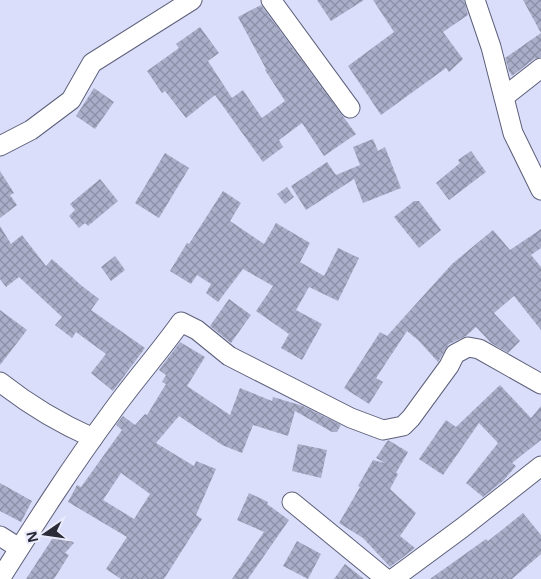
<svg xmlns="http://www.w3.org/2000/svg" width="541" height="579" viewBox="0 0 541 579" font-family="'Open Sans',sans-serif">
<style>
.building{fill:url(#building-cross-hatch);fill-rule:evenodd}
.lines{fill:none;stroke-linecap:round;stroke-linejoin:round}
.minor-casing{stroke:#5d6079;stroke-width:21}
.minor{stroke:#fff;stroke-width:19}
</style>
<defs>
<pattern id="building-cross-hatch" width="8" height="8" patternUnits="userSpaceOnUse" patternTransform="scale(1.25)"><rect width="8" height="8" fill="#aaaec9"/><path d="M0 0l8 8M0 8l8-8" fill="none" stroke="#8b8ea4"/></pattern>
</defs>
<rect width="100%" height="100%" fill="#dadefb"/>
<!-- building -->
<g class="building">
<polygon points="317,0 364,0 331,21"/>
<polygon points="373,0 464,0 468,15 443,32 463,59 449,72 446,68 381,115 348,66 394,32"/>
<polygon points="523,0 541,0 541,33"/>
<polygon points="261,5 356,134 324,156 302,123 279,140 283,147 263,162 215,95 186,118 165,91 162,93 147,71 179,48 176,44 200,27 219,53 208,61 232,98 243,90 262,118 285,101 265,70 266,69 238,17"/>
<polygon points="541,33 541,57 534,59 512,76 509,71 505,58"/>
<polygon points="94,88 114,102 95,129 76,116"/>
<polygon points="373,139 378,151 385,147 401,188 363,203 354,179 306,210 291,186 327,162 336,175 360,165 353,147"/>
<polygon points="471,151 486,172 449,200 436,183 460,163 458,160"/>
<polygon points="165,153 189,168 159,218 135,203"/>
<polygon points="0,171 14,193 10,195 17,205 0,218"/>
<polygon points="100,179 118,201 88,226 85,223 79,228 69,216 75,210 70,204"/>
<polygon points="287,187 294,197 285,204 277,194"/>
<polygon points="223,191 241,203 230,221 264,244 276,223 310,243 300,262 324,276 338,248 359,258 338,301 309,287 296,310 322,324 302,360 281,348 289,334 256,311 273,286 243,269 218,302 206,293 211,284 197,275 191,284 170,271 187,243 189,244"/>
<polygon points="414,201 419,201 441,230 419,248 394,217"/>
<polygon points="0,226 11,244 22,235 46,266 52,259 82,286 99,299 91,310 145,348 113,391 91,373 106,354 76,332 72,338 55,325 62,317 19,277 6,287 0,279"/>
<polygon points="541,229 541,248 531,255 541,267 541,330 514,296 494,313 520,341 508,353 491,343 476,327 466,336 449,344 438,362 419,341 407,331 376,378 383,382 369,404 344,388 380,332 387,336 452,264 493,230 510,250"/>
<polygon points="115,256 125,270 111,281 101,267"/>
<polygon points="229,299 251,315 231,343 210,326"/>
<polygon points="0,310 27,330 0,365"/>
<path d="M180,342L205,357L187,386L230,415L240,388L272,401L273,397L303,406L341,425L337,432H332L295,411L288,436L253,425L242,453L222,445L179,416L156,443L194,466L196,461L216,469L196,515L202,519L164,579H121L106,569L127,537L68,502L77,485L81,487L122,430L116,425L123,416L135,425L145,414L147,415L166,384L162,382L166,375L159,370ZM121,473L150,494L134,519L103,500Z"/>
<polygon points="500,385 531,418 541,406 541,440 512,463 516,466 504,480 483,497 466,483 498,443 479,423 443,475 419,459 446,420 456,427"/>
<polygon points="388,440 408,452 396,473 398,474 390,489 416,513 400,536 415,548 390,567 363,538 339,523 360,487 358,486 373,460 385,463 376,458"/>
<polygon points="298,444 327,450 321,478 292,471"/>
<polygon points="0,483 32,501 21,522 0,511"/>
<polygon points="249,493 268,502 267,504 289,520 248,579 232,579 264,532 237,520"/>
<polygon points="523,513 541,535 541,554 512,579 430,579 486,539 488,541"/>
<polygon points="58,530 74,543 65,553 69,555 54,579 26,579"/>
<polygon points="297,541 321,554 308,579 283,566"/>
<polygon points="345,564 364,579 334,579"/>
</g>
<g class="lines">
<defs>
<g id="minor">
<polyline points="271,0 350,108"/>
<polyline points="475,0 491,47 513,133 541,190"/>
<polyline points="504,97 541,68"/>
<polyline points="0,146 31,130 71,100 92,63 192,0"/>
<path d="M0,382C29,405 59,423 93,438"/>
<polyline points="292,502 386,579"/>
<polyline points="0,536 19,548"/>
<path d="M0,579C36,522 71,467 111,413C133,382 159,353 181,322L197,330L229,356L351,418L383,430L403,426L411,418L449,366L455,354L468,347L479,349L541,384"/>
<polyline points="393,579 462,528 541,466"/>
</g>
</defs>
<!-- minor casing -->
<use href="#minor" class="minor-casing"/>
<!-- minor -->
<use href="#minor" class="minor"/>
</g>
<!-- north arrow -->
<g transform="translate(45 534) rotate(257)" stroke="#eaecfd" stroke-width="4" paint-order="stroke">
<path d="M0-4L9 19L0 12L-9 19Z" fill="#2a2b36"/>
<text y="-8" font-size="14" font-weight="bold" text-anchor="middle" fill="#2a2b36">N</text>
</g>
</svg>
